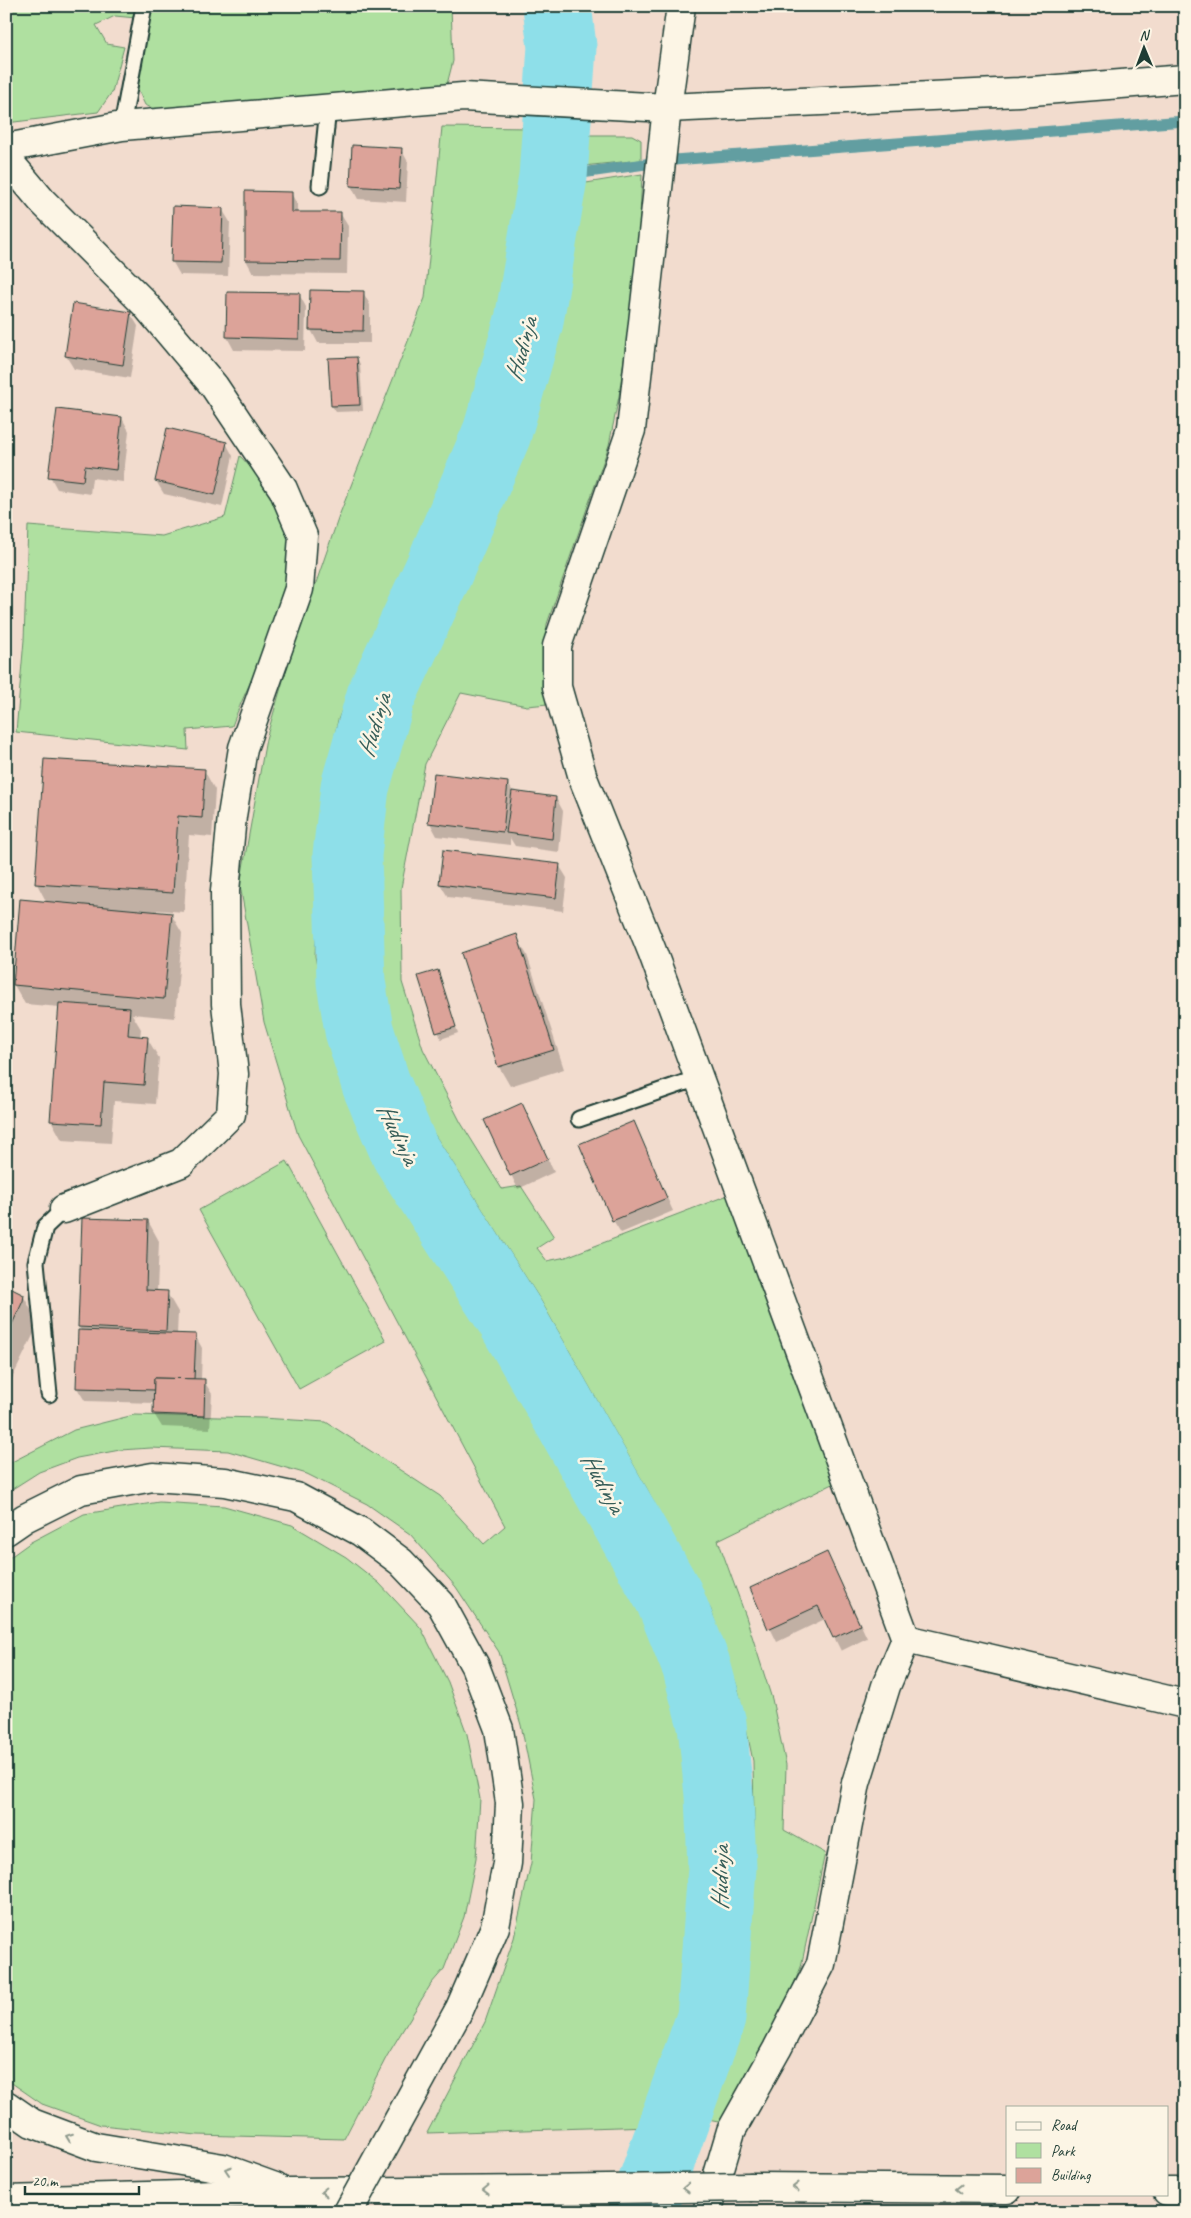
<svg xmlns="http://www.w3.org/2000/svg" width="1191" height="2218" viewBox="0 0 1191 2218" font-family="Caveat,sans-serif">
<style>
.green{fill:#afe0a0;stroke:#678e6a}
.shadow{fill:#0003}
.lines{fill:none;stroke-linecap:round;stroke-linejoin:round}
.stream{stroke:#629ea1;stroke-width:11}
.river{stroke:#8edfe9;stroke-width:69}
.building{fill:#dca399;stroke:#1f3d34}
.service-casing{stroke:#1f3d34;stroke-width:19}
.minor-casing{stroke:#1f3d34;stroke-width:31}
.motorway-casing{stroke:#1f3d34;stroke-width:31}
.service{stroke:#fcf5e5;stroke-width:15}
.minor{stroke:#fcf5e5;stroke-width:28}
.motorway{stroke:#fcf5e5;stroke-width:28}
.motorway-bridge-casing{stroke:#1f3d34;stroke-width:31;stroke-linecap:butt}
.motorway-bridge{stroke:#fcf5e5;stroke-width:28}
.oneway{stroke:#8e998c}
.labels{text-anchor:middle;stroke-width:5;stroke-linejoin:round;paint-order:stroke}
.water-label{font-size:25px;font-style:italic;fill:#355d58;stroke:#fcf5e5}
</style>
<rect width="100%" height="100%" fill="#f2dcce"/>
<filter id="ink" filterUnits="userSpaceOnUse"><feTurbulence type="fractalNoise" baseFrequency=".02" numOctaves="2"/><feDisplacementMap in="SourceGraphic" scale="10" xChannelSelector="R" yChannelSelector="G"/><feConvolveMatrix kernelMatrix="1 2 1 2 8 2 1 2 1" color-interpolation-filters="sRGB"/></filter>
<g filter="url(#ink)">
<!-- green -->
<g class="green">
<polygon points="6,6 138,6 136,18 115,16 96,25 107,44 124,47 112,92 98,112 6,123"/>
<polygon points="151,6 451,6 453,61 445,92 195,106 161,112 145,105 137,88"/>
<polygon points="442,127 532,128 510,311 480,428 423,554 356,673 338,720 321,804 315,956 326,1014 348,1082 381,1157 444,1275 456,1288 599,1508 646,1609 668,1668 684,1751 701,1781 706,1854 697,1905 692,2010 651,2126 427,2133 485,2022 514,1938 531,1863 536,1799 521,1725 499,1652 456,1587 410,1534 367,1504 307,1474 228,1451 151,1448 120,1450 77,1458 39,1472 6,1493 6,1465 74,1430 134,1415 262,1418 326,1422 440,1496 484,1544 505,1526 298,1135 264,1022 240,885 266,739 287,667 339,516 425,298"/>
<polygon points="588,135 632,135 641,140 641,160 583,166"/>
<polygon points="642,174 638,259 619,396 609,445 547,624 543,660 548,704 527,706 461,693 425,764 401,888 402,982 423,1049 461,1123 502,1189 521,1186 554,1237 537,1248 547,1261 566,1257 736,1192 833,1484 718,1540 746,1617 772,1699 786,1765 784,1830 825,1853 801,1967 768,2045 724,2123 702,2119 740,1987 755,1871 753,1761 738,1689 711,1610 646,1487 541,1301 415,1104 398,1064 387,1029 371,937 371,849 378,787 400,710 469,571 523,446 558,327 580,184"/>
<path d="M240,456C251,468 270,486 276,500C284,517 292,539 292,558C290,612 250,675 232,726L187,730L188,750L16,732L24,640L28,526L162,536L225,517Z"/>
<polygon points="287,1161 386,1341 299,1389 199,1210"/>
<polygon points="159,1502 224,1506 292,1525 346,1557 379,1583 421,1628 448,1682 467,1734 480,1799 476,1858 464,1917 444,1969 431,1984 387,2056 344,2139 197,2135 101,2125 42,2104 6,2079 6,1560 31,1542 84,1514"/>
</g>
<!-- shadow -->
<g class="shadow">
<polygon points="353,146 401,149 408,162 406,202 358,199 351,186"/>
<polygon points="246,192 291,193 298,206 298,213 340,213 348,226 347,274 253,273 246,260"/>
<polygon points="222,209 230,222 228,276 180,275 172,261"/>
<polygon points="363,292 370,305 370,343 318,343 311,330"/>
<polygon points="228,293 299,294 306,307 305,351 234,350 227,337"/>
<polygon points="130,313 138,326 130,378 74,369 66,356"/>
<polygon points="357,358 360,364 363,411 336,412 332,406 330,360"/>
<polygon points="122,418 129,431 123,482 92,478 90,494 57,489 50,476"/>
<polygon points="226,443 233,456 222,507 164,494 156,481"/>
<polygon points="204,770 215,790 212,837 189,835 184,912 157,910 157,913 171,914 182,933 175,1018 132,1014 141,1029 140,1038 147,1038 159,1058 155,1104 114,1101 111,1143 62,1140 51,1120 60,1007 25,1004 14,985 47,903 37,884"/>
<polygon points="508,783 513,792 556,798 563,811 559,852 515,846 510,838 510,845 437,836 430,823"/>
<polygon points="559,865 567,878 563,911 448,897 440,884"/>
<polygon points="516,936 527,955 564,1069 510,1086 499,1067"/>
<polygon points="437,972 458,1033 441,1039 420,977"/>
<polygon points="521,1104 554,1172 518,1189 485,1121"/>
<polygon points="633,1123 673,1211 621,1233 613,1220"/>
<polygon points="148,1221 159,1241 157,1292 167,1293 178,1312 177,1335 195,1335 202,1348 201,1380 204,1381 212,1394 210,1429 162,1427 154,1414 155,1403 85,1401 77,1388 82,1332 79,1327"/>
<polygon points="6,1288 23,1295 37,1321 37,1327 6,1391"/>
<polygon points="834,1567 867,1638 841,1651 825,1619 777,1642 751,1589"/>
</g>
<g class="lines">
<!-- stream -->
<polyline class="stream" points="553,177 674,160 1185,121"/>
<!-- river -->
<polyline class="river" points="557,6 562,47 553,177 529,321 497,433 439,570 381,696 355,787 347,855 351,982 359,1030 376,1084 405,1152 511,1318 669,1597 696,1665 712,1724 719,1795 722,1868 711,2018 642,2212"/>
</g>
<!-- building -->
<g class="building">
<polygon points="352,145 402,148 399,189 350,186"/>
<polygon points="245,191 292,192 292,212 341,212 340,261 245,260"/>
<polygon points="173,206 223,208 221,263 171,262"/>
<polygon points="310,290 364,291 363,331 309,330"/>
<polygon points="227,292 300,293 299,339 226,337"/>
<polygon points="73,303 131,312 123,365 65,356"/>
<polygon points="357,357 360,405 331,406 328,358"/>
<polygon points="57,409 122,417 116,470 85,466 83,481 48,477"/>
<polygon points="167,428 227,442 215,495 155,481"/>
<polygon points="44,759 205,769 202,818 178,816 173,893 35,884"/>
<polygon points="434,773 508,782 503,832 428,823"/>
<polygon points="512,791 556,797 552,839 506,833"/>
<polygon points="443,850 560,864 556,898 439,884"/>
<polygon points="20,899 172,913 164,999 13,985"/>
<polygon points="517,934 554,1050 498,1067 461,953"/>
<polygon points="438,970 456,1027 436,1033 418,976"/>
<polygon points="59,1003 130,1008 128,1035 148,1037 144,1085 104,1082 101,1124 50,1121"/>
<polygon points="522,1103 548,1159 510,1176 484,1120"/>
<polygon points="634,1121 667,1198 612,1221 579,1144"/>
<polygon points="82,1218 148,1220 146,1290 168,1291 166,1331 78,1327"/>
<polygon points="6,1286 24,1295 23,1301 6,1337"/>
<polygon points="78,1330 196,1334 194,1379 154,1378 154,1390 76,1388"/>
<polygon points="154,1378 205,1379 204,1416 153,1414"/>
<polygon points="827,1552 860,1625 833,1638 818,1606 768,1629 750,1588"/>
</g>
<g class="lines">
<defs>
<g id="service">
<polyline points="122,126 144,6"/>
<polyline points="320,186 328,108"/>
<polyline points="579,1119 698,1078"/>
<polyline points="49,1394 36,1262 45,1227 64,1209"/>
</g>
<g id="minor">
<polyline points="681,6 667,108 631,430 557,646 557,687 583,778 652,951 906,1639"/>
<polyline points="6,148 122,126 463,97 667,108 1019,92 1185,79"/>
<polyline points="6,158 42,201 144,303 214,386 283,489 303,536 299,589 243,748 232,816 225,891 226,1004 234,1074 231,1114 181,1163 64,1209"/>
<polyline points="707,2212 731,2131 777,2049 821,1964 856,1783 886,1686 906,1639 1185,1704"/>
</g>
<g id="motorway">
<polyline points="6,1531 25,1518 81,1490 153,1477 225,1482 296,1497 361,1532 401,1562 441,1604 475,1666 499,1729 510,1803 507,1863 495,1927 460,2008"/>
<polyline points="6,2105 32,2123 96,2147 223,2168 275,2187"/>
<polyline points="752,2187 1007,2189"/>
<polyline points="1167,2191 1185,2191"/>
<polyline points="6,2200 290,2192 535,2190"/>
</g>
</defs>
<!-- service casing -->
<use href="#service" class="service-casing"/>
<!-- minor casing -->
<use href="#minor" class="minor-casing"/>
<!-- motorway casing -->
<use href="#motorway" class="motorway-casing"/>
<!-- service -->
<use href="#service" class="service"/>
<!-- minor -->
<use href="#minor" class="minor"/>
<!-- motorway -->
<use href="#motorway" class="motorway"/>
<defs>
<g id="motorway-bridge">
<polyline points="535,2190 752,2187"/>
<polyline points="348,2212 460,2008"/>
</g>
</defs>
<!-- motorway-bridge casing -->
<use href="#motorway-bridge" class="motorway-bridge-casing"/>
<!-- motorway-bridge -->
<use href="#motorway-bridge" class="motorway-bridge"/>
</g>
<!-- one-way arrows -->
<defs><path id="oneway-chevron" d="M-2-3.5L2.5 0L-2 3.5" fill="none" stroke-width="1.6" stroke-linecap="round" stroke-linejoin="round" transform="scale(1.25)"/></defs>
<g class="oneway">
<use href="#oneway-chevron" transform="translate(69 2137) rotate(-159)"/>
<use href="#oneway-chevron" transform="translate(228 2170) rotate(-162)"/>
<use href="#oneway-chevron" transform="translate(796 2187) rotate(-179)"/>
<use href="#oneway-chevron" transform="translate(686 2188) rotate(179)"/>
<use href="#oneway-chevron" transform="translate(959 2189) rotate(-179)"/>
<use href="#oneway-chevron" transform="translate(486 2190) rotate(179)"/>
<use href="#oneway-chevron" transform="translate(324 2192) rotate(179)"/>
</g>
</g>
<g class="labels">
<!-- water labels -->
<g class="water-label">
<text transform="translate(520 349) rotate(-75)" y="9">Hudinja</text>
<text transform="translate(373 725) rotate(-73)" y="9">Hudinja</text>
<text transform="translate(399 1133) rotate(64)" y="9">Hudinja</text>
<text transform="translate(604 1482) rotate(61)" y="9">Hudinja</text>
<text transform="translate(719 1878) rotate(-89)" y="9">Hudinja</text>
</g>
</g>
<!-- margin -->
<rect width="1191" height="2218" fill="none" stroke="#fcf5e5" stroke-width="25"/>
<rect x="12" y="12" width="1166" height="2193" fill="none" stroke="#1f3d34" stroke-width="2" filter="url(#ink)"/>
<!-- legend -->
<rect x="1006" y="2106" width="162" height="90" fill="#fcf5e5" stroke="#a4ab9e"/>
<rect x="1016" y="2122" width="25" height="8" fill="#fcf5e5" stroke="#a4ab9e"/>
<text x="1051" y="2130" font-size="15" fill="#1f3d34">Road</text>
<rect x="1016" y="2143" width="25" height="15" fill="#afe0a0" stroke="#a4ab9e"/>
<text x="1051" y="2156" font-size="15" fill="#1f3d34">Park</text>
<rect x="1016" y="2168" width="25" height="15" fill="#dca399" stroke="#a4ab9e"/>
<text x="1051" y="2180" font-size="15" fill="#1f3d34">Building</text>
<!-- north arrow -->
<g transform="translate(1144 48) rotate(359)" stroke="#fcf5e5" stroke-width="4" paint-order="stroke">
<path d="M0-4L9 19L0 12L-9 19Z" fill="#1f3d34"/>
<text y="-8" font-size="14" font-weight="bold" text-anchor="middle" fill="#1f3d34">N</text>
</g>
<!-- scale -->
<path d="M25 2186v8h114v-8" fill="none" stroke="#1f3d34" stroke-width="2.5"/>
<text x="32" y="2186" font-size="15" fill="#1f3d34" stroke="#fcf5e5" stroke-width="4" paint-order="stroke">20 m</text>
</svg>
